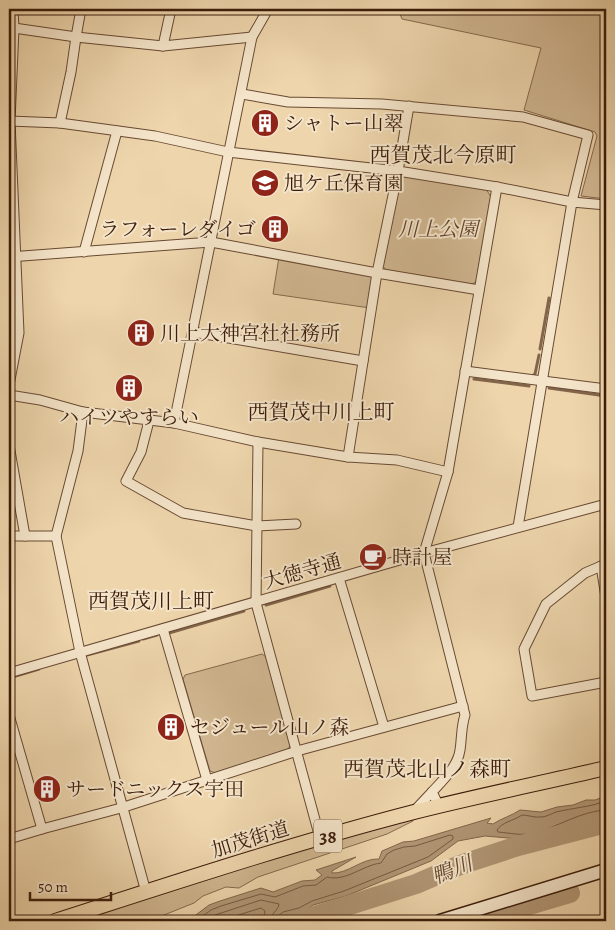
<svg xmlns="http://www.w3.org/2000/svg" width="615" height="930" viewBox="0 0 615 930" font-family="Alegreya,'Noto Serif JP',serif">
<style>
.green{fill:#d0b690;stroke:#86694d}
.water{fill:#b19675;stroke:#82654a}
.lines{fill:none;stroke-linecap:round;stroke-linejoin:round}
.shore{stroke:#765940;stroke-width:1}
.stream{stroke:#82654a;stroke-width:3}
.river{stroke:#b19675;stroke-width:20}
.street-casing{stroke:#684a32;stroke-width:11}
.secondary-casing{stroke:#3b1c0a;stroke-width:15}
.primary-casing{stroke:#3b1c0a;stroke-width:16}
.street{stroke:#f4e4c9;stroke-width:9}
.secondary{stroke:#f4e4c9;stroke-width:12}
.primary{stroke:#eed5ac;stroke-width:14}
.labels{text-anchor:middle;stroke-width:4;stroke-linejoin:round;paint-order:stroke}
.shield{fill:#f4e4c9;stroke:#725843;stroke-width:1}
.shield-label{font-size:19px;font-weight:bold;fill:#3b1c0a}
.poi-label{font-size:20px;fill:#3b1c0a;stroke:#f4e4c9;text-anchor:start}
.park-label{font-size:20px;font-style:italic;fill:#60422c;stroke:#f4e4c9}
.street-label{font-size:20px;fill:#3b1c0a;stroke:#f4e4c9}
.neighbourhood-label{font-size:21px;fill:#3b1c0a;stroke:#f4e4c9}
.water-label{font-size:21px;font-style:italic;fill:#64472f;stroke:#f4e4c9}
</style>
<rect width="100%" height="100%" fill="#eed5ac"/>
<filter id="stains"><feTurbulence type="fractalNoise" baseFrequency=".004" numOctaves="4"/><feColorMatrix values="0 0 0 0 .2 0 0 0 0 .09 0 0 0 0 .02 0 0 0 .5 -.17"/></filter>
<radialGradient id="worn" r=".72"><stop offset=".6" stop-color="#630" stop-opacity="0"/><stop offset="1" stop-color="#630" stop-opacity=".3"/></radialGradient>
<!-- green -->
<g class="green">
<polygon points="398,9 606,9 606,199 581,196 597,136 595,132 524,110 541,48 402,19"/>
<polygon points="405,176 486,189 491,197 476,282 470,285 387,271 383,266 399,181"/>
<polygon points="279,257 375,274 370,308 273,294"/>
<polygon points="262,654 266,657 291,744 288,749 216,773 210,771 183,679 185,675"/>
<polygon points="412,816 413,821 387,834 258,877 239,888 226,887 203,896 194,903 149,921 80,921 300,850"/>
</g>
<!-- water -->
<path class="water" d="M606,796V815L579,822L534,838L519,839L485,836L458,841L431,861L346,896L313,905L302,913L286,916L279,921H188L209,905L220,901L261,888L273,892L302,881L315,880L322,875L316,870L356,857L332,871V873C348,874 362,858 379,859L382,851L403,842L414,841L491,818L487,823L493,824C502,818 511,816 520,810L541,812L557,807L573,805L586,800H595Z"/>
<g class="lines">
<!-- shore -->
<g class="shore">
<path d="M606,801C590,807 573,808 556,812C551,814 546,817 541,817C535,818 528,815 522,815C513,821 502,822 497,830L498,832C510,833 522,836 534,833C558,827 581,811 606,810"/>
<path d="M196,921L211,910L221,906L261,894L275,897L303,886L316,885L327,877C346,882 363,865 381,863L387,854L394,850L404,847L415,846L450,835L453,836V839L428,857L344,891L312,901L299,908L283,912L278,916L277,921"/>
<path d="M206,921L215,915L261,900L279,904C278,911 271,913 270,921"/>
<polyline points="219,921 261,908 265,911 263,921"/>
</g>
<!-- stream -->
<g class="stream">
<polyline points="540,349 549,298"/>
<polyline points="531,377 535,374 539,355"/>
<polyline points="474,379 529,386"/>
<polyline points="549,388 606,396"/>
<polyline points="266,605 330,586"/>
<polyline points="169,633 244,611"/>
<polyline points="143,639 157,635"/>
<polyline points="87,655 139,641"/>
<polyline points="9,678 39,669"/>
</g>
<!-- river -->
<g class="river">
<polyline points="299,921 416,884 460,865 518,846 606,823"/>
<polyline points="475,921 570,893"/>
</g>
<defs>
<g id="street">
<polyline points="14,28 76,37 81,9"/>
<polyline points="163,46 171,9"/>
<polyline points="9,121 60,123 155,136 228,152 398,171 497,187 572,202 588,135 523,117 382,104 288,102 242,94"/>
<polyline points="60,123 71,72 76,37 163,46 252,37"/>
<polyline points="84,252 117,131"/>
<polyline points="9,257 211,242 377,273 479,290"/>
<polyline points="193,332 363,361"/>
<polyline points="465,371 606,389"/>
<polyline points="9,385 19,333 10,121 14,28 13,9"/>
<polyline points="9,395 40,400 83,412 174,423 258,442 348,457 397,460 448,472"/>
<polyline points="149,421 141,452 126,481 183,513 257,526 296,524"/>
<polyline points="174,423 252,37 268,9"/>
<polyline points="258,442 256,603 320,838"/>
<polyline points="9,445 25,536"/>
<polyline points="348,457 377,273 398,171 409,106"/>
<polyline points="518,527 572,202 606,205"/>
<polyline points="9,536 56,536 80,652 146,892"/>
<polyline points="56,536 78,451 83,412"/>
<polyline points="606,564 585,573 546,604 524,649 532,696 606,682"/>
<polyline points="601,566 606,597"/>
<polyline points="339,578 384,727"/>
<polyline points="163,629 207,780"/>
<polyline points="9,673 424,553 606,504"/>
<polyline points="9,715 42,829"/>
<path d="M439,806L432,792C443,780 458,766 460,750C462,737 461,727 465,715L424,553L448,472L497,187"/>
<polyline points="415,810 432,792"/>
<polyline points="9,839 42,829 121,808 297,751 463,706"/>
</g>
<polyline id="secondary" points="440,921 606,870"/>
<path id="primary" d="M55,921C173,883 294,843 414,812C477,796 542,783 606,768"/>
</defs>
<!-- street casing -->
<use href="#street" class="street-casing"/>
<!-- secondary casing -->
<use href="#secondary" class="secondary-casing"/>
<!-- primary casing -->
<use href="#primary" class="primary-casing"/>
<!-- street -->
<use href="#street" class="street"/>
<!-- secondary -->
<use href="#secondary" class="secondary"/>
<!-- primary -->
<use href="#primary" class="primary"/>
</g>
<!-- icons -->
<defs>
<symbol id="building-disc" viewBox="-11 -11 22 22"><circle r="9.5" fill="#8f2418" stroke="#f4e4c9"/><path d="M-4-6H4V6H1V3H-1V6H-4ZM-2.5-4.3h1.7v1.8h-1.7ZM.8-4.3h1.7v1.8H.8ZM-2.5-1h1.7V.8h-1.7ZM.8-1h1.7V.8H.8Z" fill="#fff"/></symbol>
<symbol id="school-disc" viewBox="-11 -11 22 22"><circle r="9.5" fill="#8f2418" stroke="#f4e4c9"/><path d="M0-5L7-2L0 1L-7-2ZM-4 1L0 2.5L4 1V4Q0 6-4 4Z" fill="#fff"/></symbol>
<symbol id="cafe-disc" viewBox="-11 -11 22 22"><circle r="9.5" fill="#8f2418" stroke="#f4e4c9"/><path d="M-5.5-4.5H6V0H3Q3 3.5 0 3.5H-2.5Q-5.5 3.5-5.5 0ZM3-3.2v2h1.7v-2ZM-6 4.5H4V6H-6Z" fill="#fff"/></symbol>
</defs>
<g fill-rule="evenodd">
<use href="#building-disc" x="249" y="107" width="32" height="32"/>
<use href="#school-disc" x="249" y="167" width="32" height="32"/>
<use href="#building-disc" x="259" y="213" width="32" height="32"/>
<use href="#building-disc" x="125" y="317" width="32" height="32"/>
<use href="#building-disc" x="113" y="372" width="32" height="32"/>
<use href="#cafe-disc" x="357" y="541" width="32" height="32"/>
<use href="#building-disc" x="155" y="711" width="32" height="32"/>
<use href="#building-disc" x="31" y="773" width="32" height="32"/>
</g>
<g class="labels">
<!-- shield labels -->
<rect class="shield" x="314" y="819.5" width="28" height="33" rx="4"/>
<g class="shield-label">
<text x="328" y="843">38</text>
</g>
<!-- poi labels -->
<g class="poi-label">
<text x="284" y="130">シャトー山翠</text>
<text x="284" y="190">旭ケ丘保育園</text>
<text x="256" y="236" text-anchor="end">ラフォーレダイゴ</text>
<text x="160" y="340">川上大神宮社社務所</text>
<text x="129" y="424" text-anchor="middle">ハイツやすらい</text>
<text x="392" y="564">時計屋</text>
<text x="190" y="734">セジュール山ノ森</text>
<text x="66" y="796">サードニックス宇田</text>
</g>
<!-- park labels -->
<g class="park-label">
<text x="438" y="236">川上公園</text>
</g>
<!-- street labels -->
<g class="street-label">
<text transform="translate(302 571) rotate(-16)" y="7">大徳寺通</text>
<text transform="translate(250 839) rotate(-17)" y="7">加茂街道</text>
</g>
<!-- neighbourhood labels -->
<g class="neighbourhood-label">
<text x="443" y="162">西賀茂北今原町</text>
<text x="321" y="419">西賀茂中川上町</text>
<text x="151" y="608">西賀茂川上町</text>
<text x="427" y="776">西賀茂北山ノ森町</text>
</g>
<!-- water labels -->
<g class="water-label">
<text transform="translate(452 870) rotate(-22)" y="7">鴨川</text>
</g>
</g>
<!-- margin -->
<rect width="615" height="930" fill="none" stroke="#eed5ac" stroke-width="30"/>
<rect x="10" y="10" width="595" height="910" fill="none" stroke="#3b1c0a" stroke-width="2.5"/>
<rect x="15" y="15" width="585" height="900" fill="none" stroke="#3b1c0a"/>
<!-- scale -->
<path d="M30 892v8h81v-8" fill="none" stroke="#3b1c0a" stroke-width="2.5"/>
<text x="38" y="892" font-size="15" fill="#3b1c0a" stroke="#f4e4c9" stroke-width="4" paint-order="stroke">50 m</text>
<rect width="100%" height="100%" filter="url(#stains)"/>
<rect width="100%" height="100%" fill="url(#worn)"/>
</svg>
